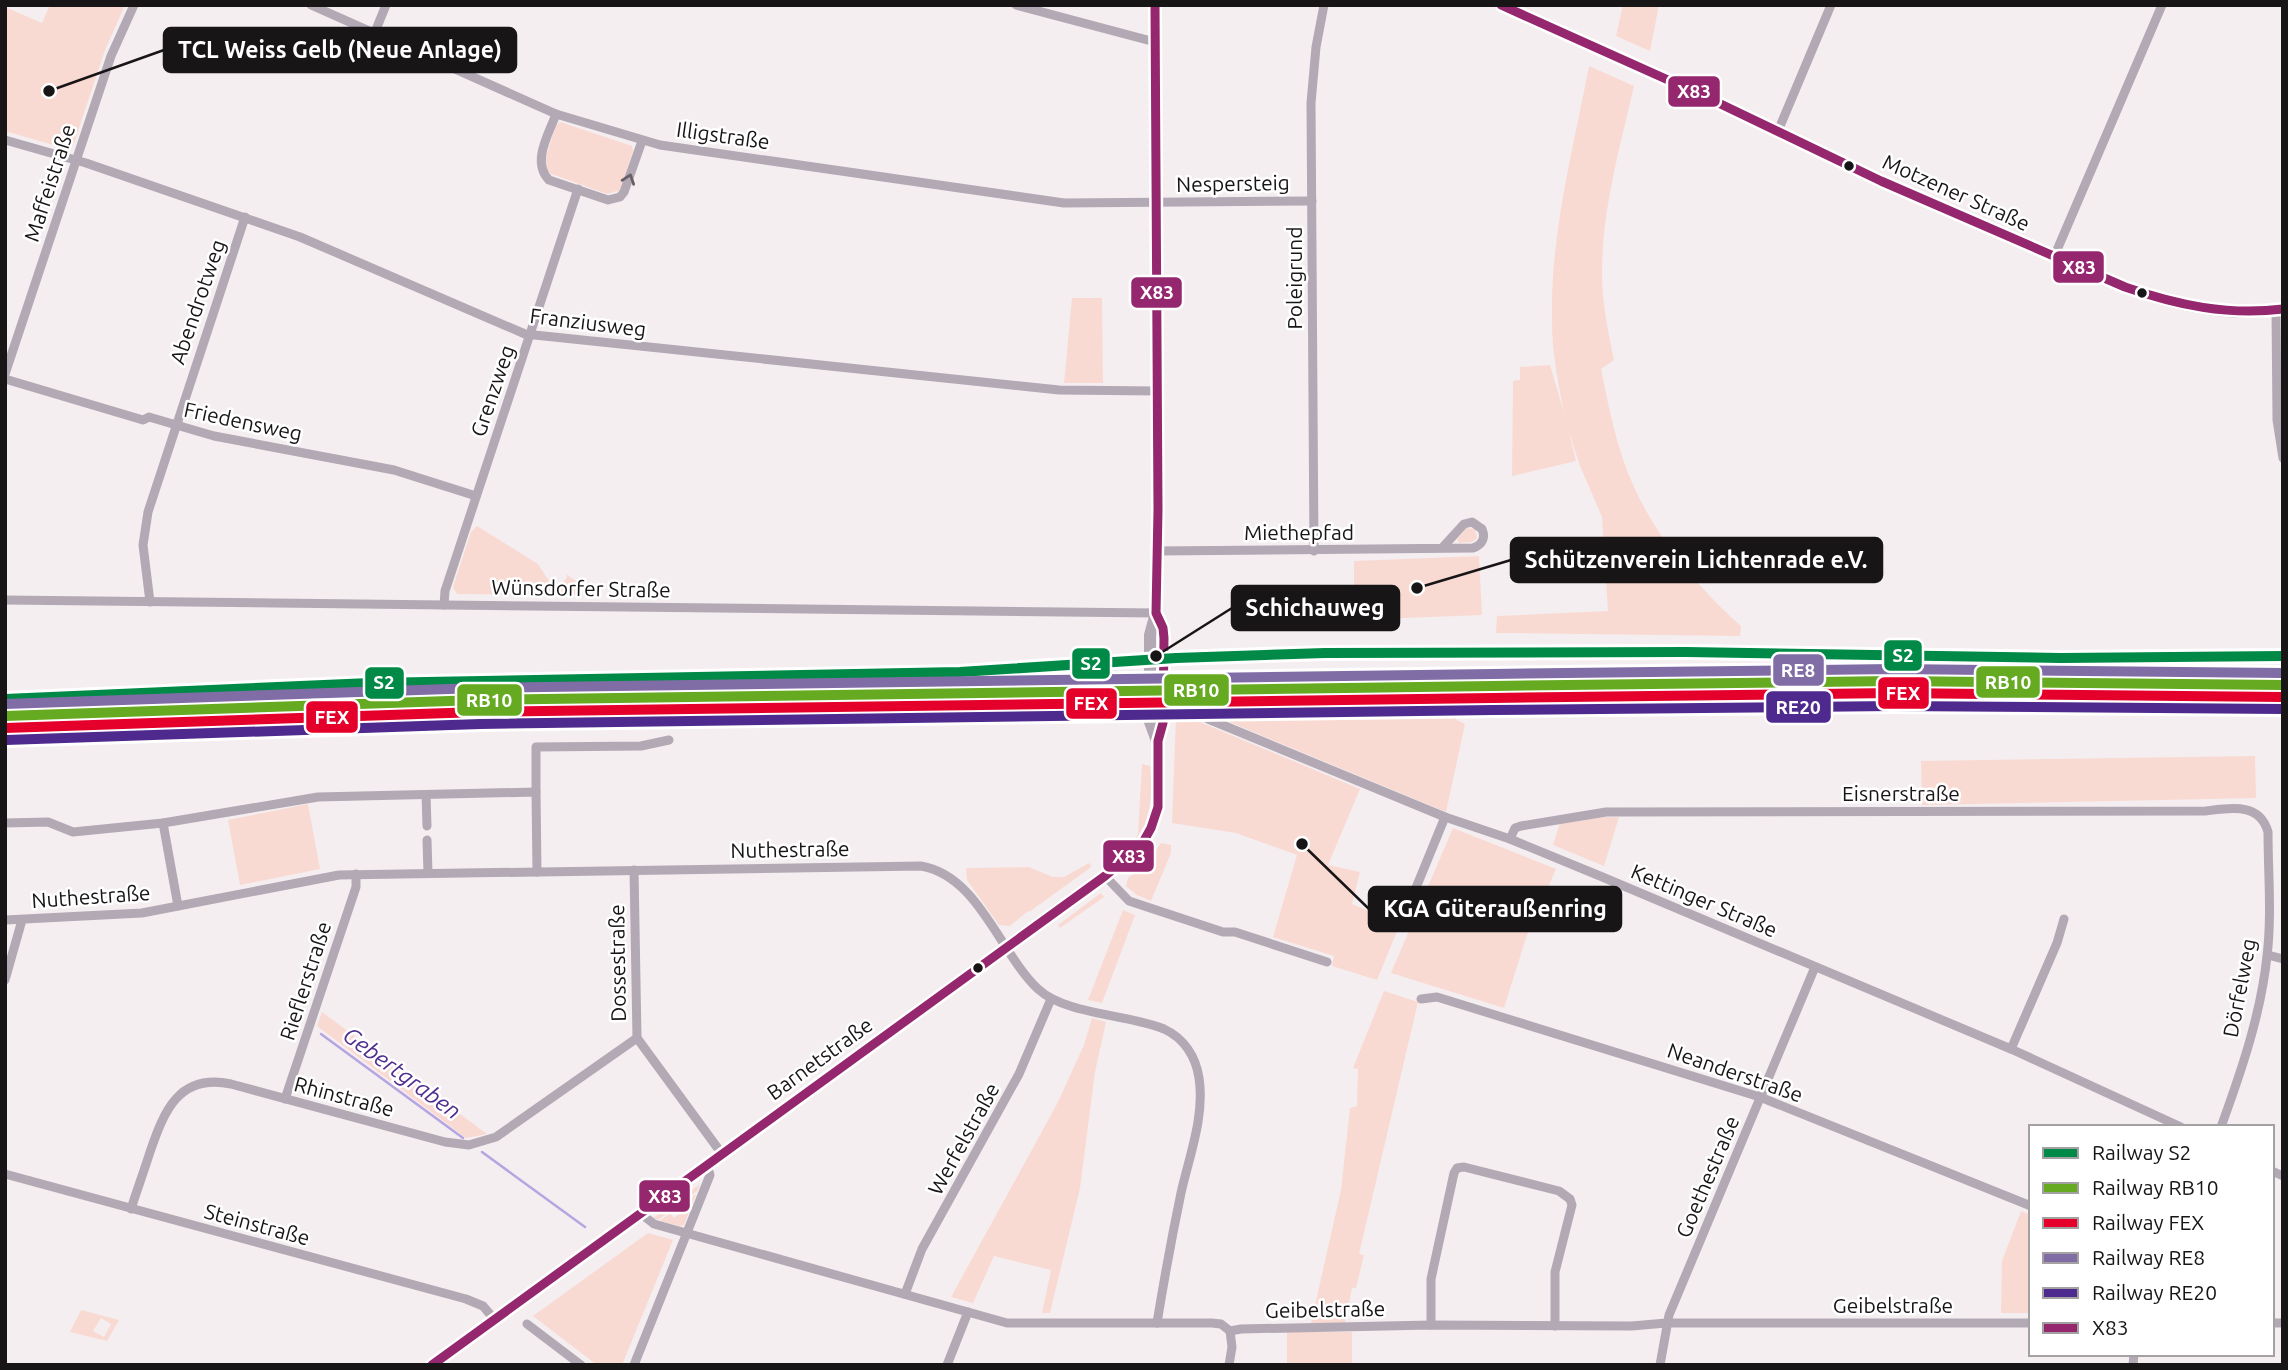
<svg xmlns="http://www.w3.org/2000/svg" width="2288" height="1370" viewBox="0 0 2288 1370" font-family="Ubuntu,sans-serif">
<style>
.green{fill:#f9dad2;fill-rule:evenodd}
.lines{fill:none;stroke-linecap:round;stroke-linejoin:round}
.stream{stroke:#b5a5e1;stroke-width:2.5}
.minor{stroke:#b2a9b4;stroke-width:9}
.tertiary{stroke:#b2a9b4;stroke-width:12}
.bus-1-casing{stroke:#fff;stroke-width:14}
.bus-1{stroke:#95276e;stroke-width:9}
.rail-1-casing{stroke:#fff;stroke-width:16}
.rail-2-casing{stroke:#fff;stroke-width:16}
.rail-3-casing{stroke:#fff;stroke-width:16}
.rail-4-casing{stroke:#fff;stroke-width:16}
.rail-5-casing{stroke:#fff;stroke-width:16}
.rail-1{stroke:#018a47;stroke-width:10}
.rail-2{stroke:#6a2;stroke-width:10}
.rail-3{stroke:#e4002b;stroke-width:10}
.rail-4{stroke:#816da6;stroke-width:10}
.rail-5{stroke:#4e2a8e;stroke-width:10}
.oneway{stroke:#655f66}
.bus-dot{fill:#181517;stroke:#fff;stroke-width:2.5}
.labels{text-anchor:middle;stroke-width:5;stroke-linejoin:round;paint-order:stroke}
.street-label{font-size:21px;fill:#181517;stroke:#fff}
.water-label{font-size:23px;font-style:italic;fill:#4f2e90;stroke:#fff}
.leader{fill:none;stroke:#181517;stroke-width:2.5}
.callout-dot{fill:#181517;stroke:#fff;stroke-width:2.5}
.callout{fill:#181517;stroke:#181517;stroke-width:2.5}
.callout-label{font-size:23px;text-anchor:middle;font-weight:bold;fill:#fff}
.line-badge{stroke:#fff;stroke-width:2.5}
.badge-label{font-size:19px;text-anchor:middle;font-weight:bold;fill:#fff}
</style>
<rect width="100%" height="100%" fill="#f4eef1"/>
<!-- green -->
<g class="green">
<polygon points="50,5 125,5 105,50 73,146 67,149 5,131 5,7 42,23"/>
<polygon points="1623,5 1659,5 1650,51 1616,36"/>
<path d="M1589,66L1634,86C1620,147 1602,210 1602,273C1602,303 1608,331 1614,360L1601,369C1609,408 1617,450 1634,487C1657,538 1699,589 1741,626L1740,636L1496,633L1497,616L1608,611L1602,517L1580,466L1569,432L1576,461L1512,476L1513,381L1520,380V367L1550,365L1565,416C1558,384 1552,353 1552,320C1550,235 1573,150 1589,66Z"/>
<polygon points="560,122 632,146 633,151 620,190 607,194 546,172 544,162 556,126"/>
<polygon points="1072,298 1102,298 1103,383 1064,383"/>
<polygon points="477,526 538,564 549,581 548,587 554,591 558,591 567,577 566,574 583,586 581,595 457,594 453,587 471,532"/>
<polygon points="1467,528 1475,529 1477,538 1472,542 1459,543 1457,539"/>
<polygon points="1479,556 1482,615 1354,620 1354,561"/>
<polygon points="1186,704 1452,711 1457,720 1465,724 1446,812"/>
<polygon points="1181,714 1360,789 1328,865 1360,872 1352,904 1400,924 1377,980 1332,966 1334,956 1273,937 1297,855 1236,833 1172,823 1176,717"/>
<polygon points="2255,756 2256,798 1922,805 1921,761"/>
<path d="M1142,764L1150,766C1154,810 1148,836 1111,863L1110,861L1131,845L1138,834Z"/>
<polygon points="308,804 320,869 240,885 228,820"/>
<polygon points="1603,817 1619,817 1604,866 1553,845 1560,823"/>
<polygon points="1453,828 1556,869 1526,938 1504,1008 1391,973"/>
<polygon points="1161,843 1171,845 1171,853 1151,901 1137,895 1126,886 1128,878 1147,864"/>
<polygon points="1089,863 1091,865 1090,868 1029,912 1028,911 1010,926 999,925 967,880 966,869 968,868 1029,867 1053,877 1064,877"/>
<polygon points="1101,893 1104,897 1060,928 1058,925"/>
<polygon points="1123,910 1135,915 1102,1003 1088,1000"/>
<polygon points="1384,991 1418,1002 1359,1254 1364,1255 1356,1288 1352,1288 1345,1323 1311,1323 1341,1190 1350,1108 1357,1106 1358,1069 1353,1068"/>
<polygon points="322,1012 487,1134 466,1138 317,1026"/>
<polygon points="1092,1018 1106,1022 1095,1072 1080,1188 1050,1313 1042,1313 1051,1270 994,1256 973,1303 951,1297 1057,1104 1084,1045"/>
<polygon points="700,1184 697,1191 658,1220 653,1218"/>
<polygon points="696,1194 684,1225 680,1226 660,1221 670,1213 674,1218 682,1212 679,1207"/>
<polygon points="2021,1211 2031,1215 2031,1313 2001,1313 2002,1261"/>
<polygon points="648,1233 673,1240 622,1365 597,1365 533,1316"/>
<path d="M81,1310L119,1320L107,1341L70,1332ZM101,1318L111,1324L104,1337L93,1331Z"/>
<rect x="1287" y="1332" width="65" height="33"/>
</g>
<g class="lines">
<!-- stream -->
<g class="stream">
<polyline points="321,1034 463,1138"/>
<polyline points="482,1152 585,1227"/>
</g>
<!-- minor -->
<g class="minor">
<polyline points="311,5 556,114 660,145 1064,203 1312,201"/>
<polyline points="1016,5 1155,42"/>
<polyline points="375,32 386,5"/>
<path d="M556,114C549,134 531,162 549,180L608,200L620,197L624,192L642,141"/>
<polyline points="1778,131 1831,5"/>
<polyline points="5,140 86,163 300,237 525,334 1059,390 1157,391"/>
<polyline points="2054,257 2162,5"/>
<polyline points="2276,311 2277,420 2283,458"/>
<polyline points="5,374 111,56 134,5"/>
<polyline points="5,379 143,420 149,417 214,436 394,470 476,496"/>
<path d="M1157,551L1473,548C1482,545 1486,538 1482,529L1472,522L1464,524L1442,548"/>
<polyline points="1314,551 1311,103 1316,47 1324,5"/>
<polyline points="5,600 1156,613"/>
<polyline points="150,602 143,545 148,512 245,217"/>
<polyline points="444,605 445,591 578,189"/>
<polyline points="1208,719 1445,817 1510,839 1600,876 2011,1049 2181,1127"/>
<polyline points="536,792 536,747 641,746 669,740"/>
<polyline points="426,795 427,826"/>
<polyline points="5,823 48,822 73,832 163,823 318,797 536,792 537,872"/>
<polyline points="163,823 178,906"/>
<path d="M1510,839L1515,828L1521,826L1606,812L2206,811C2230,808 2260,802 2268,832C2268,873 2272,915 2267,956C2261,1014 2241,1072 2221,1127"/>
<polyline points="427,840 428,873"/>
<polyline points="634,870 637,1038 722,1154"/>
<polyline points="1105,876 1129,901 1223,932 1235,932 1327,962"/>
<polyline points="1404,917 1445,817"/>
<path d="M5,920L142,913L339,875L921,866C979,876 999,952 1038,989C1066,1015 1128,1014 1164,1029C1184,1038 1196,1057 1199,1078C1205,1116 1189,1157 1181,1193C1172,1236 1164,1280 1157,1323"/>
<polyline points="2268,955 2283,959"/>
<polyline points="5,980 22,920"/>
<polyline points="1421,999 1437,997 1760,1097 2031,1206"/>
<polyline points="2011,1049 2057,943 2064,919"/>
<polyline points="285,1099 356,887 356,874"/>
<polyline points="2272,1171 2283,1176"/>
<polyline points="5,1174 466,1299 483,1306 494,1319"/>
<path d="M131,1209C137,1190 144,1171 150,1152C164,1111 179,1073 231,1084L445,1142L469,1145L496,1137L637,1038"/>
<polyline points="640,1213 654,1224 1007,1323 1212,1323 1221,1324 1230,1331 1241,1329 1431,1325 1632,1326 1666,1323 2031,1323"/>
<polyline points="905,1294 922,1249 1019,1074 1051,999"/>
<polyline points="2272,1323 2283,1323"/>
<polyline points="527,1324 581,1365"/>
<polyline points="1431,1325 1431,1279 1454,1173 1457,1168 1464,1167 1559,1191 1570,1199 1572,1205 1555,1272 1555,1326"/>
<polyline points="634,1365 710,1175 707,1165"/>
<polyline points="947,1365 968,1312"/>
<polyline points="1229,1365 1232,1347 1230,1331"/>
<polyline points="1660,1365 1669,1315 1815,967"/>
<polyline points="2133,1365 2134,1354"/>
</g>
<!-- tertiary -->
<g class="tertiary">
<polyline points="1155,5 1158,510 1156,613 1150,635 1150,722 1157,741"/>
<path d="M1500,5L1706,97L1881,181L2125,287C2175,305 2229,318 2283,309"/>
<polyline points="432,1365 1135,853 1147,836 1158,807 1158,741 1163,723 1164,638 1163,628 1156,613"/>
</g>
<defs>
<g id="bus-1">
<path d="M1501,5L1706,97L1881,181L2125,287C2177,305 2228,316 2283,309"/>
<polyline points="432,1365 1105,876 1141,846 1151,828 1158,807 1158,741 1163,723 1164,638 1163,628 1156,613 1158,510 1155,5"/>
</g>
</defs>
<!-- bus-1 casing -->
<use href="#bus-1" class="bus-1-casing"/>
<!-- bus-1 -->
<use href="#bus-1" class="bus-1"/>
<defs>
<polyline id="rail-1" points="5,699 370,683 960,672 1176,658 1325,653 1686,652 2061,658 2283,656"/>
<polyline id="rail-2" points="5,716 479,700 1493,686 1893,681 2283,685"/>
<polyline id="rail-3" points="5,728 479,712 1493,698 1893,693 2283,697"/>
<polyline id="rail-4" points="5,704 479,688 1493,674 1893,669 2283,673"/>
<polyline id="rail-5" points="6,740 480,724 1493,710 1893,706 2283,709"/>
</defs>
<!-- rail-1 casing -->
<use href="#rail-1" class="rail-1-casing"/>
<!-- rail-2 casing -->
<use href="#rail-2" class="rail-2-casing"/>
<!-- rail-3 casing -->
<use href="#rail-3" class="rail-3-casing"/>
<!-- rail-4 casing -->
<use href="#rail-4" class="rail-4-casing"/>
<!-- rail-5 casing -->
<use href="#rail-5" class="rail-5-casing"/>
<!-- rail-1 -->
<use href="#rail-1" class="rail-1"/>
<!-- rail-2 -->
<use href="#rail-2" class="rail-2"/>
<!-- rail-3 -->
<use href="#rail-3" class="rail-3"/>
<!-- rail-4 -->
<use href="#rail-4" class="rail-4"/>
<!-- rail-5 -->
<use href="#rail-5" class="rail-5"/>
</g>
<!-- one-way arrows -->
<defs><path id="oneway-chevron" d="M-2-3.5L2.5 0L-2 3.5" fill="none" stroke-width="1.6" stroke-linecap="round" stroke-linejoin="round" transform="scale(1.75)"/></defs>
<use class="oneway" href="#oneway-chevron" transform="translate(629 179) rotate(-71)"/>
<!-- markers -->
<g class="bus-dot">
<circle cx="1849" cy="166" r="6"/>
<circle cx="2142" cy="293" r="6"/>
<circle cx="978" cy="968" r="6"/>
</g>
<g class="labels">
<!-- street labels -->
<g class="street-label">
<text transform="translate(723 136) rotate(8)" y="7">Illigstraße</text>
<text transform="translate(50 183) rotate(-72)" y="7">Maffeistraße</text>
<text transform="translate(1233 184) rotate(-1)" y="7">Nespersteig</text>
<text transform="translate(1956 193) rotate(24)" y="7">Motzener Straße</text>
<text transform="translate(1295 278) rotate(-90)" y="7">Poleigrund</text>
<text transform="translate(198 302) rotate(-71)" y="7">Abendrotweg</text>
<text transform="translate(588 323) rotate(7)" y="7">Franziusweg</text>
<text transform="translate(493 391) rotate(-71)" y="7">Grenzweg</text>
<text transform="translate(243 422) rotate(12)" y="7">Friedensweg</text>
<text x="1299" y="540">Miethepfad</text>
<text transform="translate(581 589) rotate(1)" y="7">Wünsdorfer Straße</text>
<text x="1901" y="801">Eisnerstraße</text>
<text transform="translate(790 850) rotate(-1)" y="7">Nuthestraße</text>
<text transform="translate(91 897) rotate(-4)" y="7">Nuthestraße</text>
<text transform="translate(1704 901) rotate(23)" y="7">Kettinger Straße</text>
<text transform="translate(618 963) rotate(-91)" y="7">Dossestraße</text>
<text transform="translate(306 981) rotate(-72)" y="7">Rieflerstraße</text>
<text transform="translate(2240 988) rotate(-79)" y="7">Dörfelweg</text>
<text transform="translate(820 1059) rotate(-36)" y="7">Barnetstraße</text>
<text transform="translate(1735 1073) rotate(19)" y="7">Neanderstraße</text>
<text transform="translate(344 1097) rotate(15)" y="7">Rhinstraße</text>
<text transform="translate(964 1139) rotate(-61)" y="7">Werfelstraße</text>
<text transform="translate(1708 1177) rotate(-67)" y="7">Goethestraße</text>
<text transform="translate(257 1225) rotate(15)" y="7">Steinstraße</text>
<text x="1893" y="1313">Geibelstraße</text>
<text transform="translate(1325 1310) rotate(-1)" y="7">Geibelstraße</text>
</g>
<!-- water labels -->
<g class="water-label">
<text transform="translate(402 1073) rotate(36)" y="8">Gebertgraben</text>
</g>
</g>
<!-- callouts -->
<path class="leader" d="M49 91L164 50M1417 588L1511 560M1156 656L1232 608M1302 844L1369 909"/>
<g class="callout-dot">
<circle cx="49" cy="91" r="7"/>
<circle cx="1417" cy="588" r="7"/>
<circle cx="1156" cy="656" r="7"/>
<circle cx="1302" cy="844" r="7"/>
</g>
<g class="callout">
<rect x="164" y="28" width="352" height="44" rx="7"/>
<rect x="1511" y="538" width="371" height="44" rx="7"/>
<rect x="1232" y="586" width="167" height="44" rx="7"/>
<rect x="1369" y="887" width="252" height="44" rx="7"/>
</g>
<g class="callout-label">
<text x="340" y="58">TCL Weiss Gelb (Neue Anlage)</text>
<text x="1696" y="568">Schützenverein Lichtenrade e.V.</text>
<text x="1315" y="616">Schichauweg</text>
<text x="1495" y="917">KGA Güteraußenring</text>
</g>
<g class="line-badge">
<rect x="1667" y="75" width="54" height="33" rx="7" fill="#95276e"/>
<rect x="2052" y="250" width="53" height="34" rx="7" fill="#95276e"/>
<rect x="1130" y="276" width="53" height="33" rx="7" fill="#95276e"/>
<rect x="1883" y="639" width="40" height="33" rx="7" fill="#018a47"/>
<rect x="1071" y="647" width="40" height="33" rx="7" fill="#018a47"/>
<rect x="1772" y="653" width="53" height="34" rx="7" fill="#816da6"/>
<rect x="1975" y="665" width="66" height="34" rx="7" fill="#6a2"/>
<rect x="364" y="666" width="41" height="34" rx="7" fill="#018a47"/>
<rect x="1163" y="673" width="67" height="34" rx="7" fill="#6a2"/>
<rect x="1877" y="676" width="53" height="34" rx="7" fill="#e4002b"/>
<rect x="456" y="683" width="67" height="34" rx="7" fill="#6a2"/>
<rect x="1065" y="687" width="53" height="33" rx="7" fill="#e4002b"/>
<rect x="1765" y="690" width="67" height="34" rx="7" fill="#4e2a8e"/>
<rect x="305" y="700" width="54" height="34" rx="7" fill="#e4002b"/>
<rect x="1102" y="839" width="53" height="34" rx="7" fill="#95276e"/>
<rect x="638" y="1179" width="53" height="34" rx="7" fill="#95276e"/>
</g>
<g class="badge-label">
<text x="1694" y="98">X83</text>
<text x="2079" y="274">X83</text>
<text x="1157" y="299">X83</text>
<text x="1903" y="662">S2</text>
<text x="1091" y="670">S2</text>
<text x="1798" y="677">RE8</text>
<text x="2008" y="689">RB10</text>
<text x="384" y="689">S2</text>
<text x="1196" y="697">RB10</text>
<text x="1903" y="700">FEX</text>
<text x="489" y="707">RB10</text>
<text x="1091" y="710">FEX</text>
<text x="1798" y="714">RE20</text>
<text x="332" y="724">FEX</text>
<text x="1129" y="863">X83</text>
<text x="665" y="1203">X83</text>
</g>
<!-- border -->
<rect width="2288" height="1370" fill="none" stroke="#181517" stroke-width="14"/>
<!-- legend -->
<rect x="2029" y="1125" width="245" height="231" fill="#ffffff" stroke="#a3a1a2" stroke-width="2"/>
<rect x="2043" y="1148" width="35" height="10" fill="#018a47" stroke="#a3a1a2" stroke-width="2"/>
<text x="2092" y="1160" font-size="21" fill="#181517">Railway S2</text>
<rect x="2043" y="1183" width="35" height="10" fill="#66aa22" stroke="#a3a1a2" stroke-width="2"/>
<text x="2092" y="1195" font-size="21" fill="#181517">Railway RB10</text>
<rect x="2043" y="1218" width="35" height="10" fill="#e4002b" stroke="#a3a1a2" stroke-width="2"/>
<text x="2092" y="1230" font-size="21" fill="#181517">Railway FEX</text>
<rect x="2043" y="1253" width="35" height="10" fill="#816da6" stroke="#a3a1a2" stroke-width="2"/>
<text x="2092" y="1265" font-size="21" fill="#181517">Railway RE8</text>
<rect x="2043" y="1288" width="35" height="10" fill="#4e2a8e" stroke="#a3a1a2" stroke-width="2"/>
<text x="2092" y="1300" font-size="21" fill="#181517">Railway RE20</text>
<rect x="2043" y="1323" width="35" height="10" fill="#95276e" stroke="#a3a1a2" stroke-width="2"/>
<text x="2092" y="1335" font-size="21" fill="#181517">X83</text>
</svg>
